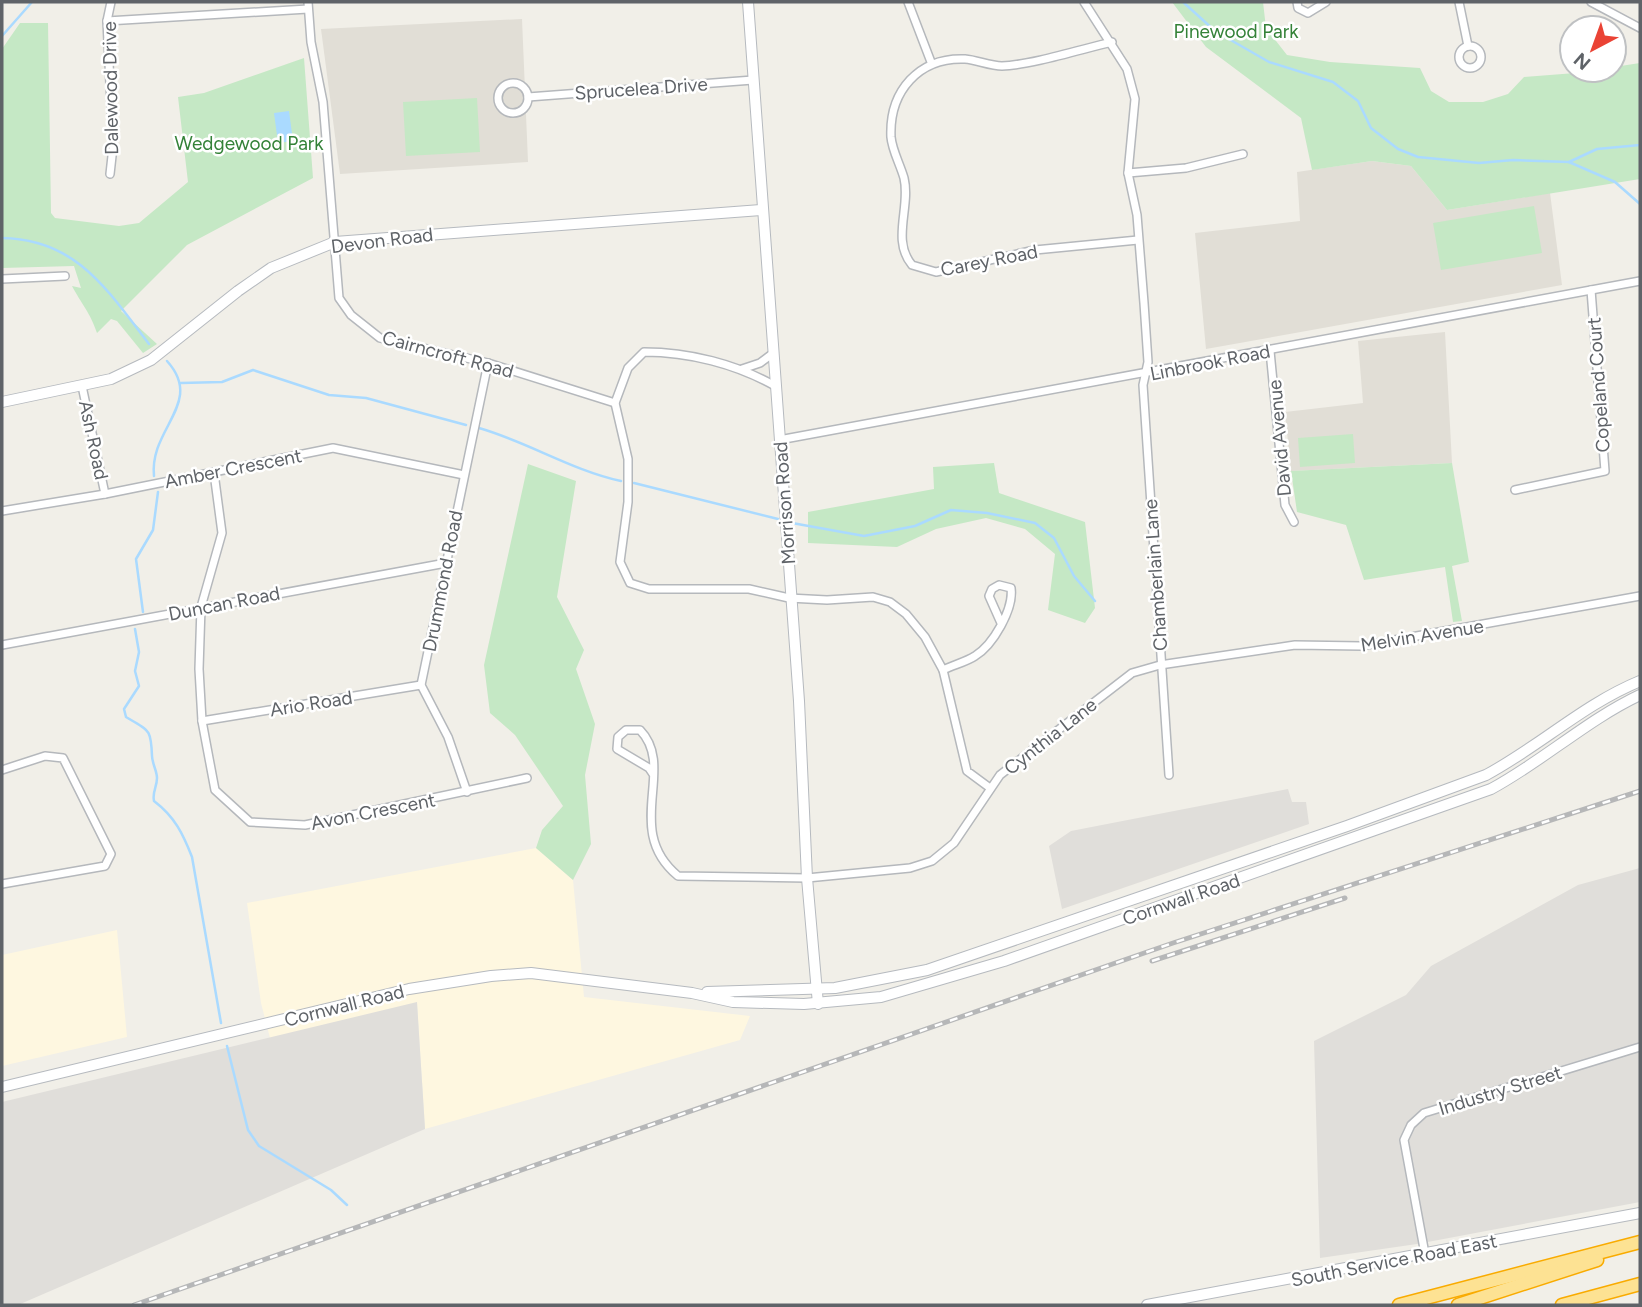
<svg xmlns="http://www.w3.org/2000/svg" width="1642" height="1307" viewBox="0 0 1642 1307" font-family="Figtree,sans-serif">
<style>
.commercial{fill:#fef7e0}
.industrial{fill:#e0deda}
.education{fill:#e1ded6}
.green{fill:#c5e8c5}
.water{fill:#aadaff}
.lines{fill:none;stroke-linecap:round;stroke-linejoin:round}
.stream{stroke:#aadaff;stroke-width:2.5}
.street-casing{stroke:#b5b8bc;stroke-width:10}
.secondary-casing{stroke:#b6babf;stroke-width:12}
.highway-casing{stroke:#f9ab00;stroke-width:15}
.street{stroke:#fff;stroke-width:7}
.secondary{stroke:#fff;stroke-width:10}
.highway{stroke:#fde293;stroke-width:12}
.rail-casing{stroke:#b6b7b8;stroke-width:5}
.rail{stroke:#fff;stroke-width:2.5;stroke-dasharray:8;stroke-linecap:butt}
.labels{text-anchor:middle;stroke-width:5;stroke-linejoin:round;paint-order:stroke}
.park-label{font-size:19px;fill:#348238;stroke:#fff}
.street-label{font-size:19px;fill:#5f6368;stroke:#fff}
</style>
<rect width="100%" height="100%" fill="#f1efe8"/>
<!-- commercial -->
<g class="commercial">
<polygon points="536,848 573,880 584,997 750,1016 740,1040 425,1129 417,1003 270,1038 261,1003 247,903"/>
<polygon points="117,930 127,1037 2,1066 2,955"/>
</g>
<!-- industrial -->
<g class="industrial">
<polygon points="1288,789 1292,802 1306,802 1309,824 1062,909 1049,846 1071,831"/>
<polygon points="1640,868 1640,1202 1417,1244 1320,1258 1314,1041 1406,995 1431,966 1578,885"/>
<polygon points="417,1002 425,1129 18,1305 2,1305 2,1102"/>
</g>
<!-- education -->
<g class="education">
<polygon points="522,19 528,162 340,174 321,29"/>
<polygon points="1372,161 1411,166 1447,210 1550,193 1562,285 1206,349 1195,233 1300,221 1297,172"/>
<polygon points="1445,332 1452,463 1291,471 1285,412 1363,403 1358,341"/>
</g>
<!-- green -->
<g class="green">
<polygon points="1172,2 1263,2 1266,28 1287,55 1330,62 1420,68 1431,91 1449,102 1483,102 1508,94 1524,77 1614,70 1614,67 1640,63 1640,179 1447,210 1411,166 1372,161 1312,170 1301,118 1206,47"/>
<path d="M20,23H48L51,213L55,218L119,226L139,223L188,182L178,97L204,93L304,58L313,178L187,245L121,311L157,344L143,353L117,321L111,319L97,333C90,312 82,305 72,286L81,288L74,266L2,268V49Z"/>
<polygon points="477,98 480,152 406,156 403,102"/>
<polygon points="1534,206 1542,253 1441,270 1433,223"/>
<polygon points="1353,434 1355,463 1300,467 1298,438"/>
<polygon points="994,463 999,493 1085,522 1095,608 1085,623 1048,610 1055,554 1025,529 986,518 936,529 897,547 808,543 808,512 934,489 933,467"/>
<polygon points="1452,463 1469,562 1452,566 1462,621 1453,622 1445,567 1364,580 1346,525 1297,512 1291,471"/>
<polygon points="528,464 576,481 557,597 584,650 576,669 595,724 585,775 591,844 573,880 536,848 542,830 563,806 515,735 490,713 484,665"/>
</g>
<!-- water -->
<polygon class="water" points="289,111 293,141 278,143 274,113"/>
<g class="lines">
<!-- stream -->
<g class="stream">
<polyline points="1183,2 1215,31 1269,62 1333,82 1358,101 1371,128 1398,149 1418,157 1479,163 1513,160 1569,162 1597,149 1640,145"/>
<polyline points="2,36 32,2"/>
<polyline points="1569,162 1615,182 1640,204"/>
<path d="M2,238C77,239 108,291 149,344"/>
<polyline points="181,383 222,382 253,370 329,395 366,398 466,425"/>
<path d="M479,428C528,442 571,470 621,481"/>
<path d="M154,476C149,428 205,403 167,361"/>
<polyline points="634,483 778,519"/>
<polyline points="792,523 864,536 915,526 951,510 987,513 1035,523 1054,538 1074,576 1095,601"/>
<polyline points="143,612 136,559 153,530 158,492"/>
<path d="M135,629L139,652L135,671L139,686L124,709L126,717C149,731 151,728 152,756C152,763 157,771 157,778C157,787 152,792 154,801C175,817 183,834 192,857L221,1023"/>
<polyline points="227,1046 248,1130 259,1146 331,1190 347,1205"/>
</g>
<defs>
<g id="street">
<polyline points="308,2 311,42 323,102 339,298 351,315 380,338 488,363 615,403"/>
<polyline points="908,2 931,62"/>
<polyline points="1084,2 1127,69 1135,99 1128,173 1137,215 1144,303 1148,362 1143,385 1169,775"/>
<polyline points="1297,2 1298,8 1308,13 1326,2"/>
<polyline points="1459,2 1468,46"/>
<polyline points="1591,2 1640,28"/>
<polyline points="107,21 308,9"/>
<path d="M1112,42C1082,49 1031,65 1002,66C990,66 977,60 965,59C919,57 889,91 891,137C892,150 900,164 904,178C911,207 891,240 912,265L936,272L1035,250L1138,240"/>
<circle cx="1470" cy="57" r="11"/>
<circle cx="513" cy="98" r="15"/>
<polyline points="528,97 753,80"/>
<polyline points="1128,173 1186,168 1243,154"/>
<polyline points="110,174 113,147 107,21 111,2"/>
<polyline points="2,279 65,276"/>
<polyline points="1270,351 1285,505 1294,522"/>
<polyline points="742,369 760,363 772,354"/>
<polyline points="82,386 105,494"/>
<path d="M775,386C736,364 689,352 644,352L628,368L615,403L628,459V502L620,562L630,583L649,589H749L789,598L827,600L873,597L890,602L906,614L925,637L943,670L967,771L990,788"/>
<polyline points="779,440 1640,281"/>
<polyline points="214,473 222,533 201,607 199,669 202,721 215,790 250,822 305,825 527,778"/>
<polyline points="1515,490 1605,471 1591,290"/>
<polyline points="2,511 105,494 333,448 464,475"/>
<polyline points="2,645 446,563"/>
<path d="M943,670C953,665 966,662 975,656C993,645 1014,609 1011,588L999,585L992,589L989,596L1001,623"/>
<polyline points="202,721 421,685"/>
<polyline points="2,770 45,756 63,758 111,854 105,866 2,884"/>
<path d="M653,774L649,768L617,749L618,737L626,730H640C677,768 622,830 678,876L807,878L910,868L932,861L954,843L1000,775L1132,673L1160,665L1295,645L1361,646L1640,596"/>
<polyline points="467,792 448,737 421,685 488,363"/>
<polyline points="1425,1254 1404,1140 1411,1125 1424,1113 1640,1047"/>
</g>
<g id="secondary">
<polyline points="748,2 799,701 807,878 818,1004"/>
<polyline points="2,402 111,379 151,360 238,291 271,268 335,242 761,210"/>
<path d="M707,992L835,988L927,970L1347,826L1486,775C1540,746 1584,704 1640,681"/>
<path d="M2,1087L409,989L491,976L531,973L692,993L733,1002L804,1004L881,997L1004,961L1491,789C1543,761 1587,720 1640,695"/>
<polyline points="1147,1305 1640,1213"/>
</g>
<g id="highway">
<polyline points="1399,1305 1640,1242"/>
<polyline points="1458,1305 1597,1260"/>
<polyline points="1562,1305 1640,1284"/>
</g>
</defs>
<!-- street casing -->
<use href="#street" class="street-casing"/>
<!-- secondary casing -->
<use href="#secondary" class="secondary-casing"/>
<!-- highway casing -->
<use href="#highway" class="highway-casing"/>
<!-- street -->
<use href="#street" class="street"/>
<!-- secondary -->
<use href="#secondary" class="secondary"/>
<!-- highway -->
<use href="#highway" class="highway"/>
<defs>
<g id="rail">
<polyline points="1152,961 1345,898"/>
<polyline points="134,1305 1173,943 1640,791"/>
</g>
</defs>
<!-- rail casing -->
<use href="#rail" class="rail-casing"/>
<!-- rail -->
<use href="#rail" class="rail"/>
</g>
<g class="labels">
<!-- park labels -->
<g class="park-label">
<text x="1236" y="38">Pinewood Park</text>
<text x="249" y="150">Wedgewood Park</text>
</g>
<!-- street labels -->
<g class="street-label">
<text transform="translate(110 88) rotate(-91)" y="7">Dalewood Drive</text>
<text transform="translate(641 88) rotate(-4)" y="7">Sprucelea Drive</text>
<text transform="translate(382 240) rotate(-7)" y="7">Devon Road</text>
<text transform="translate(989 260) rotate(-11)" y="7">Carey Road</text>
<text transform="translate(448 354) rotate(15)" y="7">Cairncroft Road</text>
<text transform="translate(1210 362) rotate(-11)" y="7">Linbrook Road</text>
<text transform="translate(1598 385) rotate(-94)" y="7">Copeland Court</text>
<text transform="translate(1279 438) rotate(-95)" y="7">David Avenue</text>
<text transform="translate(94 440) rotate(78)" y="7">Ash Road</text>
<text transform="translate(233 468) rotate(-11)" y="7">Amber Crescent</text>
<text transform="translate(784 503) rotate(-94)" y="7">Morrison Road</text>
<text transform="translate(1155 575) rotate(-94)" y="7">Chamberlain Lane</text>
<text transform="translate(442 581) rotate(-79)" y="7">Drummond Road</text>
<text transform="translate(224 603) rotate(-11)" y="7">Duncan Road</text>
<text transform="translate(1422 635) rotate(-9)" y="7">Melvin Avenue</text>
<text transform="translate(311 703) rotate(-9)" y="7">Ario Road</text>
<text transform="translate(1050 736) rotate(-38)" y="7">Cynthia Lane</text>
<text transform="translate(373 811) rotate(-11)" y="7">Avon Crescent</text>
<text transform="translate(1181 899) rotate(-19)" y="7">Cornwall Road</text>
<text transform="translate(344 1005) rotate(-14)" y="7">Cornwall Road</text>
<text transform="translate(1500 1090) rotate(-17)" y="7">Industry Street</text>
<text transform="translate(1394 1260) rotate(-11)" y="7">South Service Road East</text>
</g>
</g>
<!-- border -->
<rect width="1642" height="1307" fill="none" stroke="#5f6368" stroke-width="7"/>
<!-- north arrow -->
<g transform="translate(1593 49) rotate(221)"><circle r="33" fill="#ffffff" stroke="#bfc1c3" stroke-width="2"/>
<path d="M0-5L12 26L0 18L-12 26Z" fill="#ea4335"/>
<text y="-10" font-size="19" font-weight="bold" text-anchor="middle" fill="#5f6368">N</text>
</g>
</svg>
